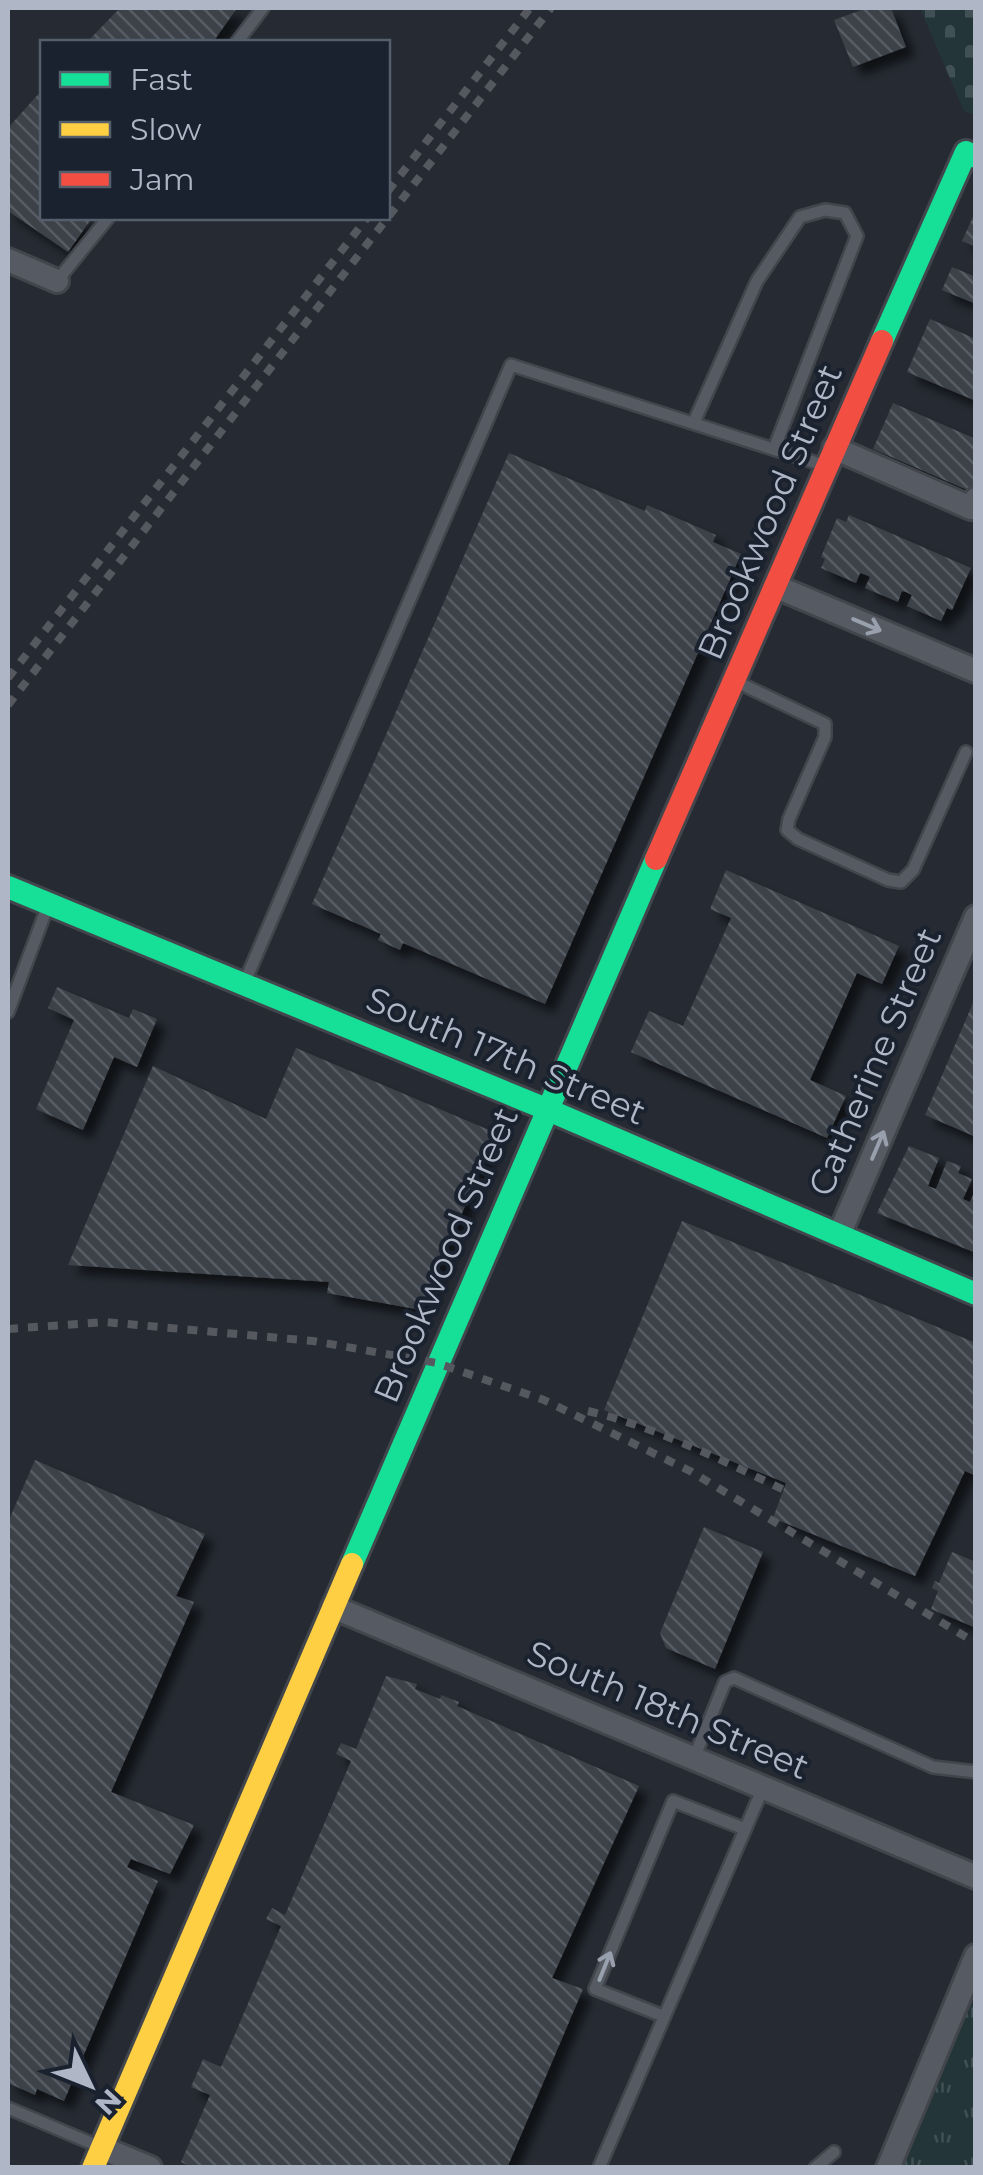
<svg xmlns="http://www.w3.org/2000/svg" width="983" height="2175" viewBox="0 0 983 2175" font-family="Montserrat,sans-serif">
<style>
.grass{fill:url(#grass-tufts)}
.cemetery{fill:url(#cemetery-stones)}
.building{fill:url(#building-back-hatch);filter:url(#shadow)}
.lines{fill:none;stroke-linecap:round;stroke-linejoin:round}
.lane-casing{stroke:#42464c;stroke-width:16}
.street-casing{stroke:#42464c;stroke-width:28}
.fast-casing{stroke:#42464c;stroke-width:28}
.slow-casing{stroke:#42464c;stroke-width:28}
.jam-casing{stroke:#42464c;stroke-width:28}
.lane{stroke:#565a62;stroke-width:11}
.street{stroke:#565a62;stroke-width:22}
.fast{stroke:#16e098;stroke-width:22}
.slow{stroke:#ffcf43;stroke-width:22}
.jam{stroke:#f24e42;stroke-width:22}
.rail{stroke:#55595f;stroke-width:8;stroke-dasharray:10 10;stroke-linecap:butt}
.oneway{stroke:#99a0ad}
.labels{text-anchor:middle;stroke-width:8;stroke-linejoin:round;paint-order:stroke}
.street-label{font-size:35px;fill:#afb7c6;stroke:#19222e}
</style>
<defs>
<pattern id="grass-tufts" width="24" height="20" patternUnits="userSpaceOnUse" patternTransform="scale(2.5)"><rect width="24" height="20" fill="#233539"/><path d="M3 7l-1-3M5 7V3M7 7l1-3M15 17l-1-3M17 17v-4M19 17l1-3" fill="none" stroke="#405054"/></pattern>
<pattern id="cemetery-stones" width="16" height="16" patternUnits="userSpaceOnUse" patternTransform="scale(2.5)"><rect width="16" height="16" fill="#233539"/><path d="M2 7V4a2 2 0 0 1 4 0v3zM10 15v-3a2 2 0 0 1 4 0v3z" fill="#405054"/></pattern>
<pattern id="building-back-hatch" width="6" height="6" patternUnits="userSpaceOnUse" patternTransform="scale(2.5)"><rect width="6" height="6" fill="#3d424a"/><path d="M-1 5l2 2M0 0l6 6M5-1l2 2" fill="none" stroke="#565b63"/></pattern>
<filter id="shadow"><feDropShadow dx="9" dy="9" stdDeviation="5" flood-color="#0009"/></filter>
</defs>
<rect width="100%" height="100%" fill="#262b33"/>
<!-- grass -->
<polygon class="grass" points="975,1989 975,2167 898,2167"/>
<!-- cemetery -->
<polygon class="cemetery" points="920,8 975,8 975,115 964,111"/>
<!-- building -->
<g class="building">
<polygon points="120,8 237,8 213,42 87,42"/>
<polygon points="867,8 891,8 906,47 853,67 834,20"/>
<polygon points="42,90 42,218 92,218 68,252 8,211 8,128"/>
<polygon points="976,210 976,247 962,241"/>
<polygon points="952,267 976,277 976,304 942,290"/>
<polygon points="930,319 976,339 976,401 907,372"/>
<polygon points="893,403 976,439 976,483 972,492 873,449"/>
<polygon points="509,453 645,511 647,505 716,535 713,542 741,554 545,1004 403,943 400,950 378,940 381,934 312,904"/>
<polygon points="849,515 971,568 952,610 947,608 941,621 907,606 912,595 906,592 902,591 898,602 865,588 870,577 866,575 860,573 856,583 821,568 825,559 821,557 837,518 846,522"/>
<polygon points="726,870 899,946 882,984 857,973 810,1080 846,1096 827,1138 631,1052 649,1011 683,1026 731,918 710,909"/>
<polygon points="57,987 129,1018 133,1009 157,1019 137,1067 114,1057 83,1130 36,1109 74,1020 48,1008"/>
<polygon points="976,996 976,1137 925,1115"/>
<polygon points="296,1048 496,1133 421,1310 327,1293 329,1282 68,1265 153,1066 266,1119"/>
<polygon points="909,1146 939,1158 928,1186 936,1189 947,1161 961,1166 958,1173 972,1179 963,1199 970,1202 976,1188 976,1253 877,1213"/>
<polygon points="682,1221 976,1343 976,1476 965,1471 915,1576 773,1518 786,1483 604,1410"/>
<polygon points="35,1460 205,1534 176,1596 194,1602 111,1792 194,1825 170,1874 131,1859 127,1867 158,1881 64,2101 37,2089 35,2095 8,2083 8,1522"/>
<polygon points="704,1527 763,1552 715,1669 666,1648 660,1633"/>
<polygon points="952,1552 976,1562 976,1628 931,1609 938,1591 932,1588 935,1581 939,1583"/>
<polygon points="386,1676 417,1684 415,1689 440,1699 441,1695 459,1702 457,1706 639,1786 552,1978 583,1989 507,2168 193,2168 181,2162 210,2095 191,2087 203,2059 221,2067 281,1926 266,1919 272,1908 285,1915 351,1761 336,1754 341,1743 356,1749"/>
</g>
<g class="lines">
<defs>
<g id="lane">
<polyline points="237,42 263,8"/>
<polyline points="57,281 108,218"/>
<polyline points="694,422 757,281 800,217 825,210 845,213 857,236 774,449"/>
<polyline points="735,681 825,724 825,737 789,819 787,830 798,839 888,880 901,882 913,870 966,752"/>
<polyline points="246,979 511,365 823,465"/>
<polyline points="8,1012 47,908"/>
<polyline points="694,1758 725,1682 734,1678 933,1767 976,1772"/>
<polyline points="663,2016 595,1989 673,1801 745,1829"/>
<polyline points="8,2108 98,2146"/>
<polyline points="599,2168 763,1788"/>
<polyline points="815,2168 834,2152"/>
</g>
<g id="street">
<polyline points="8,260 57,281"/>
<polyline points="834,448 971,508 976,499"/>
<polyline points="777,587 976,671"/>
<polyline points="839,1235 976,917"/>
<polyline points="333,1607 976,1877"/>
<polyline points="102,2148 150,2168"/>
<polyline points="888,2168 976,1956"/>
</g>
<g id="fast">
<polyline points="882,341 966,152 976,157"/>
<polyline points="8,887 546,1109 976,1294"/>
<polyline points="352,1564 656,859"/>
</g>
<polyline id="slow" points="93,2168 352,1564"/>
<polyline id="jam" points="656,859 882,341"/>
</defs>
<!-- lane casing -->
<use href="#lane" class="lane-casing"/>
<!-- street casing -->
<use href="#street" class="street-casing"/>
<!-- fast casing -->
<use href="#fast" class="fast-casing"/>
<!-- slow casing -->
<use href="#slow" class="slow-casing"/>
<!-- jam casing -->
<use href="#jam" class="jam-casing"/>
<!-- lane -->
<use href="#lane" class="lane"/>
<!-- street -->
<use href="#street" class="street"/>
<!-- fast -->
<use href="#fast" class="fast"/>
<!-- slow -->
<use href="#slow" class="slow"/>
<!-- jam -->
<use href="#jam" class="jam"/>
<!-- rail -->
<g class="rail">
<polyline points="388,191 530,8"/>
<polyline points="8,678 367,218"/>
<polyline points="8,705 551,8"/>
<polyline points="8,1329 105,1322 313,1341 437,1363 544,1400 690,1471 976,1643"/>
<path d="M588,1411C656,1427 721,1460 784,1490"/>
</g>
</g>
<!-- one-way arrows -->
<defs><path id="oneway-shaft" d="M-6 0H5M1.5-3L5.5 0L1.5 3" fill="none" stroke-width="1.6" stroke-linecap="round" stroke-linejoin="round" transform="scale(2.5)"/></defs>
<g class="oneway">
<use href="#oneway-shaft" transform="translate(867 625) rotate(23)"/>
<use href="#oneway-shaft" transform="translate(878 1145) rotate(-67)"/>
<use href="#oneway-shaft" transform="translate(605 1966) rotate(-68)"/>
</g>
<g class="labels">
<!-- street labels -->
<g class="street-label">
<text transform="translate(770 512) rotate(-67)" y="12">Brookwood Street</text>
<text transform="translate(506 1056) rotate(23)" y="12">South 17th Street</text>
<text transform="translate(875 1062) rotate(-67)" y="12">Catherine Street</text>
<text transform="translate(446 1255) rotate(-67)" y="12">Brookwood Street</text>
<text transform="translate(668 1710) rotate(23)" y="12">South 18th Street</text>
</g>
</g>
<!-- border -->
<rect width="983" height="2175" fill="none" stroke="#afb7c6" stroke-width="20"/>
<!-- legend -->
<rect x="40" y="40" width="350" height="180" fill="#19222e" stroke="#555e6b" stroke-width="2.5"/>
<rect x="60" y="72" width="50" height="15" fill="#16e098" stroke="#555e6b" stroke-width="2.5"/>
<text x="130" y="90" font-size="30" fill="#afb7c6">Fast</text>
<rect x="60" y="122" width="50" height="15" fill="#ffcf43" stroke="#555e6b" stroke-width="2.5"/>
<text x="130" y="140" font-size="30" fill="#afb7c6">Slow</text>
<rect x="60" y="172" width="50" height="15" fill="#f24e42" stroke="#555e6b" stroke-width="2.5"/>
<text x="130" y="190" font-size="30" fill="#afb7c6">Jam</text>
<!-- north arrow -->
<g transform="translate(90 2085) rotate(133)" stroke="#19222e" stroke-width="8" paint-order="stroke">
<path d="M0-8L18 38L0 25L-18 38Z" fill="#afb7c6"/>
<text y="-15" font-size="28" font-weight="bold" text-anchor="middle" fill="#afb7c6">N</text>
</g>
</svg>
